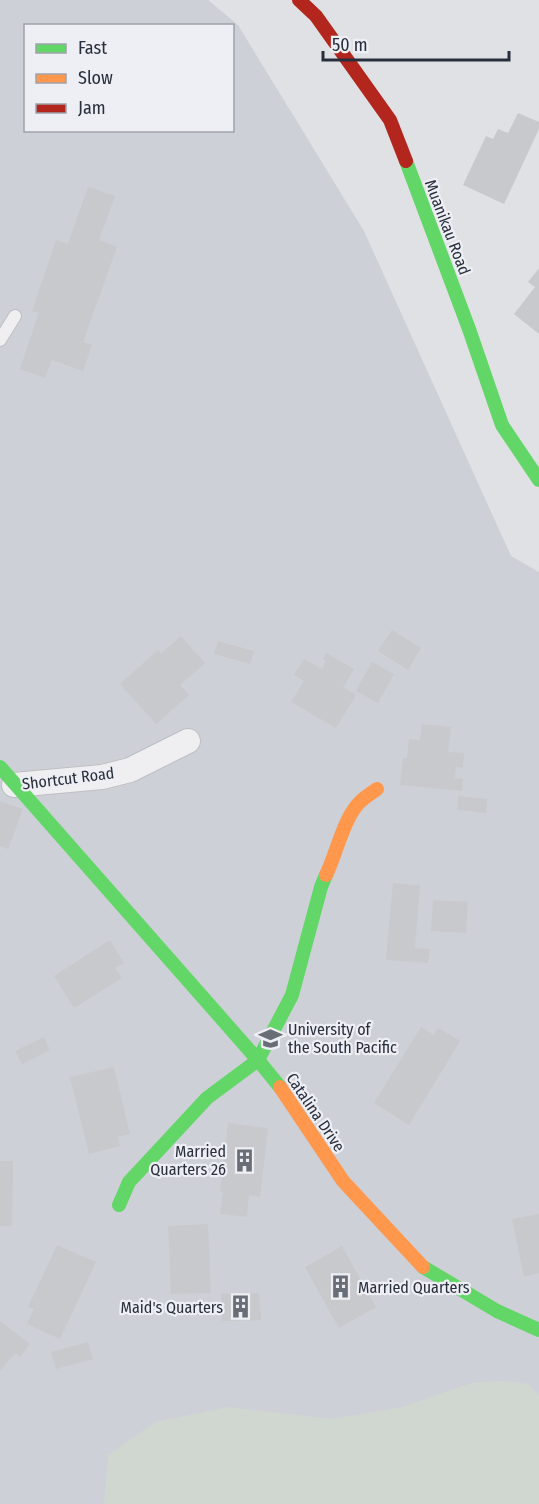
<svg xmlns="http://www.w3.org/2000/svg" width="539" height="1504" viewBox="0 0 539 1504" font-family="'Fira Sans Condensed',sans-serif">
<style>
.built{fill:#ced0d7;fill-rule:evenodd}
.green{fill:#d0d7d0}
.building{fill:#c8c9cc}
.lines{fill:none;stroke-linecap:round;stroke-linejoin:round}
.lane-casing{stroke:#bebfc2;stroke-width:14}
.street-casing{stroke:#bebfc2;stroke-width:26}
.lane{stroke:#efeff1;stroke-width:12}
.street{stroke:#efeff1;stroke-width:24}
.fast{stroke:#63d668;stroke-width:14}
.slow{stroke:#ff974d;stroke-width:14}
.jam{stroke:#b3261e;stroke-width:14}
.labels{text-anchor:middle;stroke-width:4.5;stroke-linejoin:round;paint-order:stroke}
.street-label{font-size:16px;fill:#282e3b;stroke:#edeff4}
.poi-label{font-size:16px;fill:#282e3b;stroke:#edeff4;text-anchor:start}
</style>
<rect width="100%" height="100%" fill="#e0e1e4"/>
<!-- built -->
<path class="built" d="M0,0H208L238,25L364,231L511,556L539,572V1504H0ZM26,26H232V130H26Z"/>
<!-- green -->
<polygon class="green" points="502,1381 528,1384 539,1395 539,1504 104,1504 108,1455 156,1422 228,1407 332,1419 402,1407 472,1383"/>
<!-- building -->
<g class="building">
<polygon points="518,113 539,122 539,129 504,204 463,185 486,136 493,139 498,129 508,133"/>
<polygon points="88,187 115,196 99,240 117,247 83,342 92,345 83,371 52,360 45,378 20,369 39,313 32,311 56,240 68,244"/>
<polygon points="539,268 539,334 514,314 535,287 528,282"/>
<polygon points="392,630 421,648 408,670 378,651"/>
<polygon points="181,636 205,663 180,685 189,695 156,724 120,684 158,650 161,654"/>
<polygon points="218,641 254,651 250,664 214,654"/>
<polygon points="326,653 354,669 343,687 356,695 336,728 291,702 304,681 294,675 304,659 322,669 326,661 323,659"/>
<polygon points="372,662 394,674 378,703 356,691"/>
<polygon points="422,724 451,727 448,752 464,753 463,768 456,767 455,778 463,779 462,791 400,785 403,758 407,758 409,739 420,740"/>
<polygon points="458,796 487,799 486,813 457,810"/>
<polygon points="0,801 23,809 8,849 0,846"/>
<polygon points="393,883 420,885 415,948 430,949 428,963 386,960"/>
<polygon points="433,900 468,902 466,933 431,931"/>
<polygon points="110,940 124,963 115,968 122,978 74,1008 54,976"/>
<polygon points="421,1027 434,1035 438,1028 460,1041 409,1125 374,1103"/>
<polygon points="44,1037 50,1050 22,1064 15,1051"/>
<polygon points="114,1067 130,1134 118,1137 120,1146 89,1154 70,1077"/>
<polygon points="228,1123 268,1128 260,1197 249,1195 247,1217 220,1214 223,1192 220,1192"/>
<polygon points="0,1161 13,1161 12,1226 0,1226"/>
<polygon points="539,1214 539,1273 524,1277 512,1219"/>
<polygon points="208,1224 211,1293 171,1294 168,1226"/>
<polygon points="57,1245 96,1262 60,1339 27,1324 34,1309 28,1307"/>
<polygon points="342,1246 376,1307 339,1328 305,1267"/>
<polygon points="259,1293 261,1320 222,1321 221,1294"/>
<polygon points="0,1321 30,1344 20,1357 15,1353 0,1371"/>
<polygon points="88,1342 93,1359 56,1369 51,1352"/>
</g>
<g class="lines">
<defs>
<polyline id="lane" points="0,340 15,316"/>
<polyline id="street" points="14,785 102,777 130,770 188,741"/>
</defs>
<!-- lane casing -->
<use href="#lane" class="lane-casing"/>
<!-- street casing -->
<use href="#street" class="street-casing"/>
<!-- lane -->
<use href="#lane" class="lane"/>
<!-- street -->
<use href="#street" class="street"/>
<!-- fast -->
<g class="fast">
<polyline points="406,161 469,329 502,425 539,480"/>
<polyline points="0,767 258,1060 280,1087"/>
<polyline points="119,1205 129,1182 207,1098 258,1060 292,995 321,887 326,875"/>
<polyline points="423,1267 497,1311 539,1330"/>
</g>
<!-- slow -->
<g class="slow">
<path d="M326,875C336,855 344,816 361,801C366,796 372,793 377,789"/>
<polyline points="280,1087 343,1181 423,1267"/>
</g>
<!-- jam -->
<polyline class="jam" points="299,0 316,16 390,120 406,161"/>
</g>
<!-- icons -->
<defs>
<symbol id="university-bare" viewBox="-9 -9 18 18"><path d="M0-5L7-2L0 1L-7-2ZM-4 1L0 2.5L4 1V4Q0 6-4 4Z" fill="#686d76" stroke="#edeff4" stroke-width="2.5" paint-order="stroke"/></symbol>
<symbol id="building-bare" viewBox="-9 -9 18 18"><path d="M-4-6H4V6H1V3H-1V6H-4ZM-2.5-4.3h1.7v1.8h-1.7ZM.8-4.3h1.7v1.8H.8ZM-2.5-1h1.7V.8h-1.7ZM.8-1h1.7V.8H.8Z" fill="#686d76" stroke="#edeff4" stroke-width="2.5" paint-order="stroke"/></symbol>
</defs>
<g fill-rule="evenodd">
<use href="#university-bare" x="254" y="1022" width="33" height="33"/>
<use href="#building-bare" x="228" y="1144" width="33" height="33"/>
<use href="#building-bare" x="324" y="1270" width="33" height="33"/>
<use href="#building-bare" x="224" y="1290" width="33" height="33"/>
</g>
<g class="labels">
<!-- street labels -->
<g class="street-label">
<text transform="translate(448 227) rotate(69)" y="6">Muanikau Road</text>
<text transform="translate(68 778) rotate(-7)" y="6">Shortcut Road</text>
<text transform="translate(316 1112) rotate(56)" y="6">Catalina Drive</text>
</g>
<!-- poi labels -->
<g class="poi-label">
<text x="288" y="1035">University of<tspan x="288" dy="18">the South Pacific</tspan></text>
<text x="226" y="1157" text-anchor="end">Married<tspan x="226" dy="18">Quarters 26</tspan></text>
<text x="358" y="1293">Married Quarters</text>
<text x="223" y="1313" text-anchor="end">Maid's Quarters</text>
</g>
</g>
<!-- legend -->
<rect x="24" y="24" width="210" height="108" fill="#edeff4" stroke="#9ea2aa" stroke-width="1.5"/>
<rect x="36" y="44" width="30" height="9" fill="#63d668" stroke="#9ea2aa" stroke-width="1.5"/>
<text x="78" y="54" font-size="18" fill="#282e3b">Fast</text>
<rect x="36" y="74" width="30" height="9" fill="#ff974d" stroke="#9ea2aa" stroke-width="1.5"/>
<text x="78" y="84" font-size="18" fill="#282e3b">Slow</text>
<rect x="36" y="104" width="30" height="9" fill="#b3261e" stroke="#9ea2aa" stroke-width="1.5"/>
<text x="78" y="114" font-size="18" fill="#282e3b">Jam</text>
<!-- scale -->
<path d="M323 51v9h186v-9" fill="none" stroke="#282e3b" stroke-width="3"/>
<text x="332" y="51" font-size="18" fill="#282e3b" stroke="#edeff4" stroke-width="4.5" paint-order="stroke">50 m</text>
</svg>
